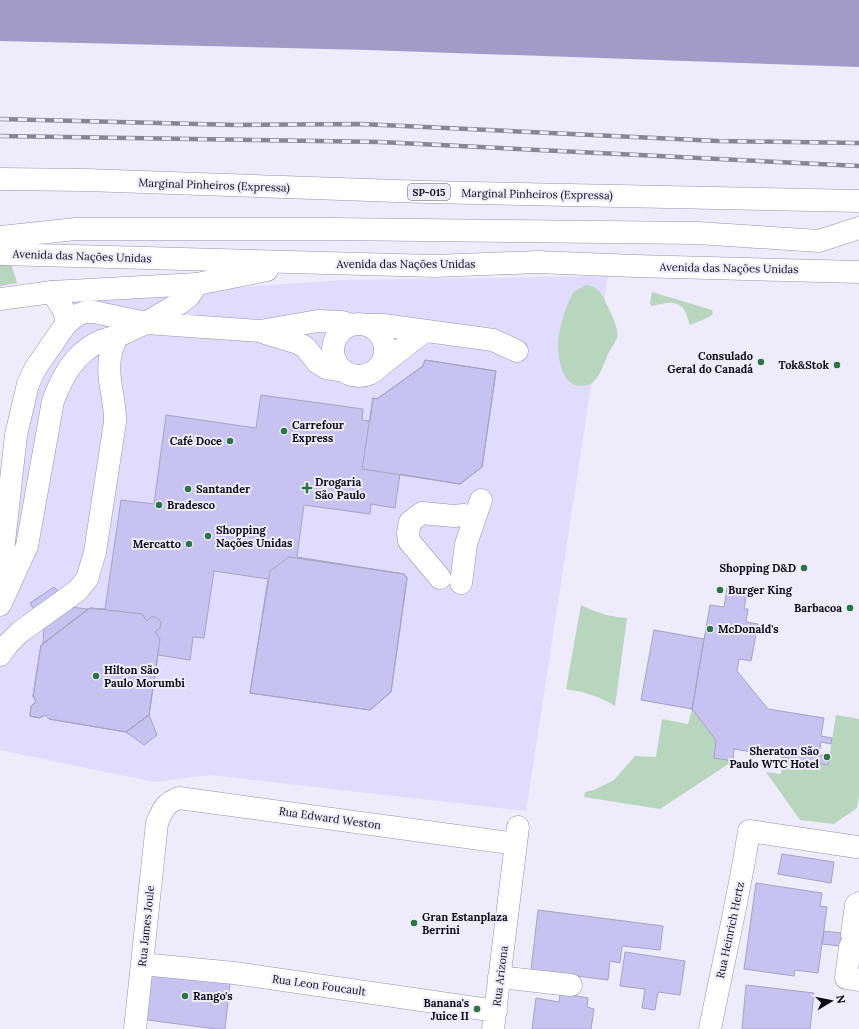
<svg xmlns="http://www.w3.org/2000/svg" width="859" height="1029" font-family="Lora,serif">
<rect width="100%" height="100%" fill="#eeecfa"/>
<path fill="#e1dcfe" d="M608 276 526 811 210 775 154 782 0 750V578L16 435 56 338 59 302 114 296 341 280Z"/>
<path fill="#b8d5be" d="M11 263 17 283 0 286V264Z
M586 285C599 286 603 296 608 307 612 316 619 328 617 338 615 344 610 349 608 354 604 363 600 377 592 383 589 385 584 386 580 386 563 385 559 362 558 348 558 328 565 310 573 292Z
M652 292 712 310 713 314C710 317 695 323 690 325 688 322 688 318 686 313 678 297 664 304 651 306L650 303Z
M581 605C596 613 611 617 627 618L615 706C600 696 584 692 566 689Z
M692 709 716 740 714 758 733 761 660 809 584 797 585 792 594 790 614 780 635 756 656 757 662 719 688 724Z
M836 715 859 719V795L857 808 834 824 800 820 766 772 781 774 783 757 828 765Z"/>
<path fill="#a29bc8" d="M0 0H859V67L367 50 0 41Z"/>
<path fill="#c8c2f0" stroke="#a7a2c3" d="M425 360 496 371 482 467 460 484 362 469 373 398 377 399 423 366Z
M425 360 496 371 482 467 460 484 400 474 395 508 371 504 370 514 304 505 297 557 404 574 407 578 391 692 370 710 250 693 268 579 214 571 204 638 193 637 190 660 158 655 149 715 126 732 49 719 45 715 39 718 30 716 31 706 36 702 33 696 41 645 90 608 105 609 121 500 154 504 166 415 256 428 261 395 363 409 362 420 370 421 373 398 377 399 423 366Z
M289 557 404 574 407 578 391 692 370 710 250 693 270 571Z
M54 587 62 594 70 607 88 609 43 644 44 627 30 603Z
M727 588 747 592 744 609H748L746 622 758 624 751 661 739 659 737 671 768 709 824 718 821 736 832 738 831 744 821 742 819 755 830 756 828 765 734 749 733 761 714 758 716 740 692 709 710 605 724 607Z
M90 608 142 614 147 621 151 617H156L161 622 160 628 155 632 160 639 149 715 126 732 49 719 45 715 39 718 30 716 31 706 36 702 33 696 41 645Z
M654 630 704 639 692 709 641 700Z
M149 715 157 735 144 745 126 732Z
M782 854 834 862 831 883 778 874Z
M756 883 822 893 820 906 827 907 818 973 795 970 794 976 744 969Z
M538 910 663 926 660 950 622 946 620 963 610 961 608 980 531 970Z
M824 931 859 935V948L822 944Z
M625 952 685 961 680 995 658 992 655 1010 642 1008 645 989 620 986Z
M145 970 231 974 225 1029H216L140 1019Z
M746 985 814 993 810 1029H742Z
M560 993 588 998 587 1007 594 1009 591 1029H532L536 998 559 1002Z"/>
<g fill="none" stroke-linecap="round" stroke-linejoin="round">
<defs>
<path id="minor" d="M52 292 65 312 66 324
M333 350a26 26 0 1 1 52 0a26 26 0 1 1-52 0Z
M369 325H383L493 340 517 351
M265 333 298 343 305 347 318 363 326 368 343 371
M381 365 425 331
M0 578 16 435 28 384 35 369 66 324 77 315 85 312H94L146 323 180 303 189 296 197 284
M440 578 409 541 408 533 410 522 422 513 454 516 464 515
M461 583 466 544 481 500
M0 605 27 546 53 401C65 369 81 343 118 336
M0 655 8 644 20 632 77 591 87 579 95 552 115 422C116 400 105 376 111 353 112 347 115 341 118 336L146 323 260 331 318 321 342 322 352 325
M852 934 856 905 859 903
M850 947 846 978 859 980
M142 964 234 973 496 1011
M499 977 571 985
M135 1029 157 823C163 809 165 803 179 798L516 844
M493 1029 518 827
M710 1029C723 963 739 897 749 831L857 847"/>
<path id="highway" d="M0 179 86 180 426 192 859 201
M0 237 76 229H331L697 233 819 241 859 228
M0 254 435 266 537 262 635 266 859 272
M0 299 52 292 197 284 267 270"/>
</defs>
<use href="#minor" stroke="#9490b0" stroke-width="23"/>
<use href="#highway" stroke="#9490b0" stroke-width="23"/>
<use href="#minor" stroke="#fff" stroke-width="22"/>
<use href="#highway" stroke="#fff" stroke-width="22"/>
<defs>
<path id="rail" d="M0 119 237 125 361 124 718 141 859 143
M0 136 380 142 859 166"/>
</defs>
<use href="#rail" stroke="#888693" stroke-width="4.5"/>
<use href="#rail" stroke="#eeecfa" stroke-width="3" stroke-dasharray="9" stroke-linecap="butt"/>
</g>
<g fill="#2a7543" stroke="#eeecfa" stroke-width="1.5">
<circle cx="761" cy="362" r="4"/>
<circle cx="837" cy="365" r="4"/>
<circle cx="284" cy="431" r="4"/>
<circle cx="230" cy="441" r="4"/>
<path d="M305 482h4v4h4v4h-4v4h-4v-4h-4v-4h4z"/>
<circle cx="188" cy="489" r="4"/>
<circle cx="159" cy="505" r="4"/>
<circle cx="208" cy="536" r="4"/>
<circle cx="189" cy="544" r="4"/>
<circle cx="804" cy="568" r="4"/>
<circle cx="720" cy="590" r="4"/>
<circle cx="850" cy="608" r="4"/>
<circle cx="710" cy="629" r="4"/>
<circle cx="96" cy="676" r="4"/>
<circle cx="827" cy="757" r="4"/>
<circle cx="414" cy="923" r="4"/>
<circle cx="185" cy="996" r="4"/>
<circle cx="477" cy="1009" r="4"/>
</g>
<g text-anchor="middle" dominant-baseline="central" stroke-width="4" stroke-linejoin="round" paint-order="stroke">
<rect fill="#eeecfa" stroke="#504e5a" stroke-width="1" x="408" y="184" width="42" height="16" rx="3"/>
<g font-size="10" font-weight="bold" fill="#0c0a15">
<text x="429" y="192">SP-015</text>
</g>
<g font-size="11" fill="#0c0a15" stroke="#eeecfa">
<text transform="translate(214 185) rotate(2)">Marginal Pinheiros (Expressa)</text>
<text transform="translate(537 194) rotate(1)">Marginal Pinheiros (Expressa)</text>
<text transform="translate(82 256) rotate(2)">Avenida das Nações Unidas</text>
<text x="406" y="264">Avenida das Nações Unidas</text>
<text transform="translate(729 268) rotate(1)">Avenida das Nações Unidas</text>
<text transform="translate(330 818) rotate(8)">Rua Edward Weston</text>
<text transform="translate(146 926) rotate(-84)">Rua James Joule</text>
<text transform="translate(730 930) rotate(-78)">Rua Heinrich Hertz</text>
<text transform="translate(500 976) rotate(-83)">Rua Arizona</text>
<text transform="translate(319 985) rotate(8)">Rua Leon Foucault</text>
</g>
<g font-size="11" font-weight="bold" fill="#0c0a15" stroke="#eeecfa" text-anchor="start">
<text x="753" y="356" text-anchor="end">Consulado<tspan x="753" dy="13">Geral do Canadá</tspan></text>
<text x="829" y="365" text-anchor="end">Tok&amp;Stok</text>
<text x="292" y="425">Carrefour<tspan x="292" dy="13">Express</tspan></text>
<text x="222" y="441" text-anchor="end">Café Doce</text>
<text x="315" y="482">Drogaria<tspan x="315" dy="13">São Paulo</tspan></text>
<text x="196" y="489">Santander</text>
<text x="167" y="505">Bradesco</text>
<text x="216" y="530">Shopping<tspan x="216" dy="13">Nações Unidas</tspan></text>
<text x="181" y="544" text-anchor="end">Mercatto</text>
<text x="796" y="568" text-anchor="end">Shopping D&amp;D</text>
<text x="728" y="590">Burger King</text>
<text x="842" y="608" text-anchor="end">Barbacoa</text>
<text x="718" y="629">McDonald's</text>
<text x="104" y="670">Hilton São<tspan x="104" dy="13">Paulo Morumbi</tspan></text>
<text x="819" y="751" text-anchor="end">Sheraton São<tspan x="819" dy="13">Paulo WTC Hotel</tspan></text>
<text x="422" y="917">Gran Estanplaza<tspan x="422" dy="13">Berrini</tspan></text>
<text x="193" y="996">Rango's</text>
<text x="469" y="1003" text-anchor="end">Banana's<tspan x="469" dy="13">Juice II</tspan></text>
</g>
</g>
<g transform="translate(831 1001) rotate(80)" stroke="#eeecfa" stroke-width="3" paint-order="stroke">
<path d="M0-3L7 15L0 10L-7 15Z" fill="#0c0a15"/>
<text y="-6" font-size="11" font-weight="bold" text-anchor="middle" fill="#0c0a15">N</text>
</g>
</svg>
